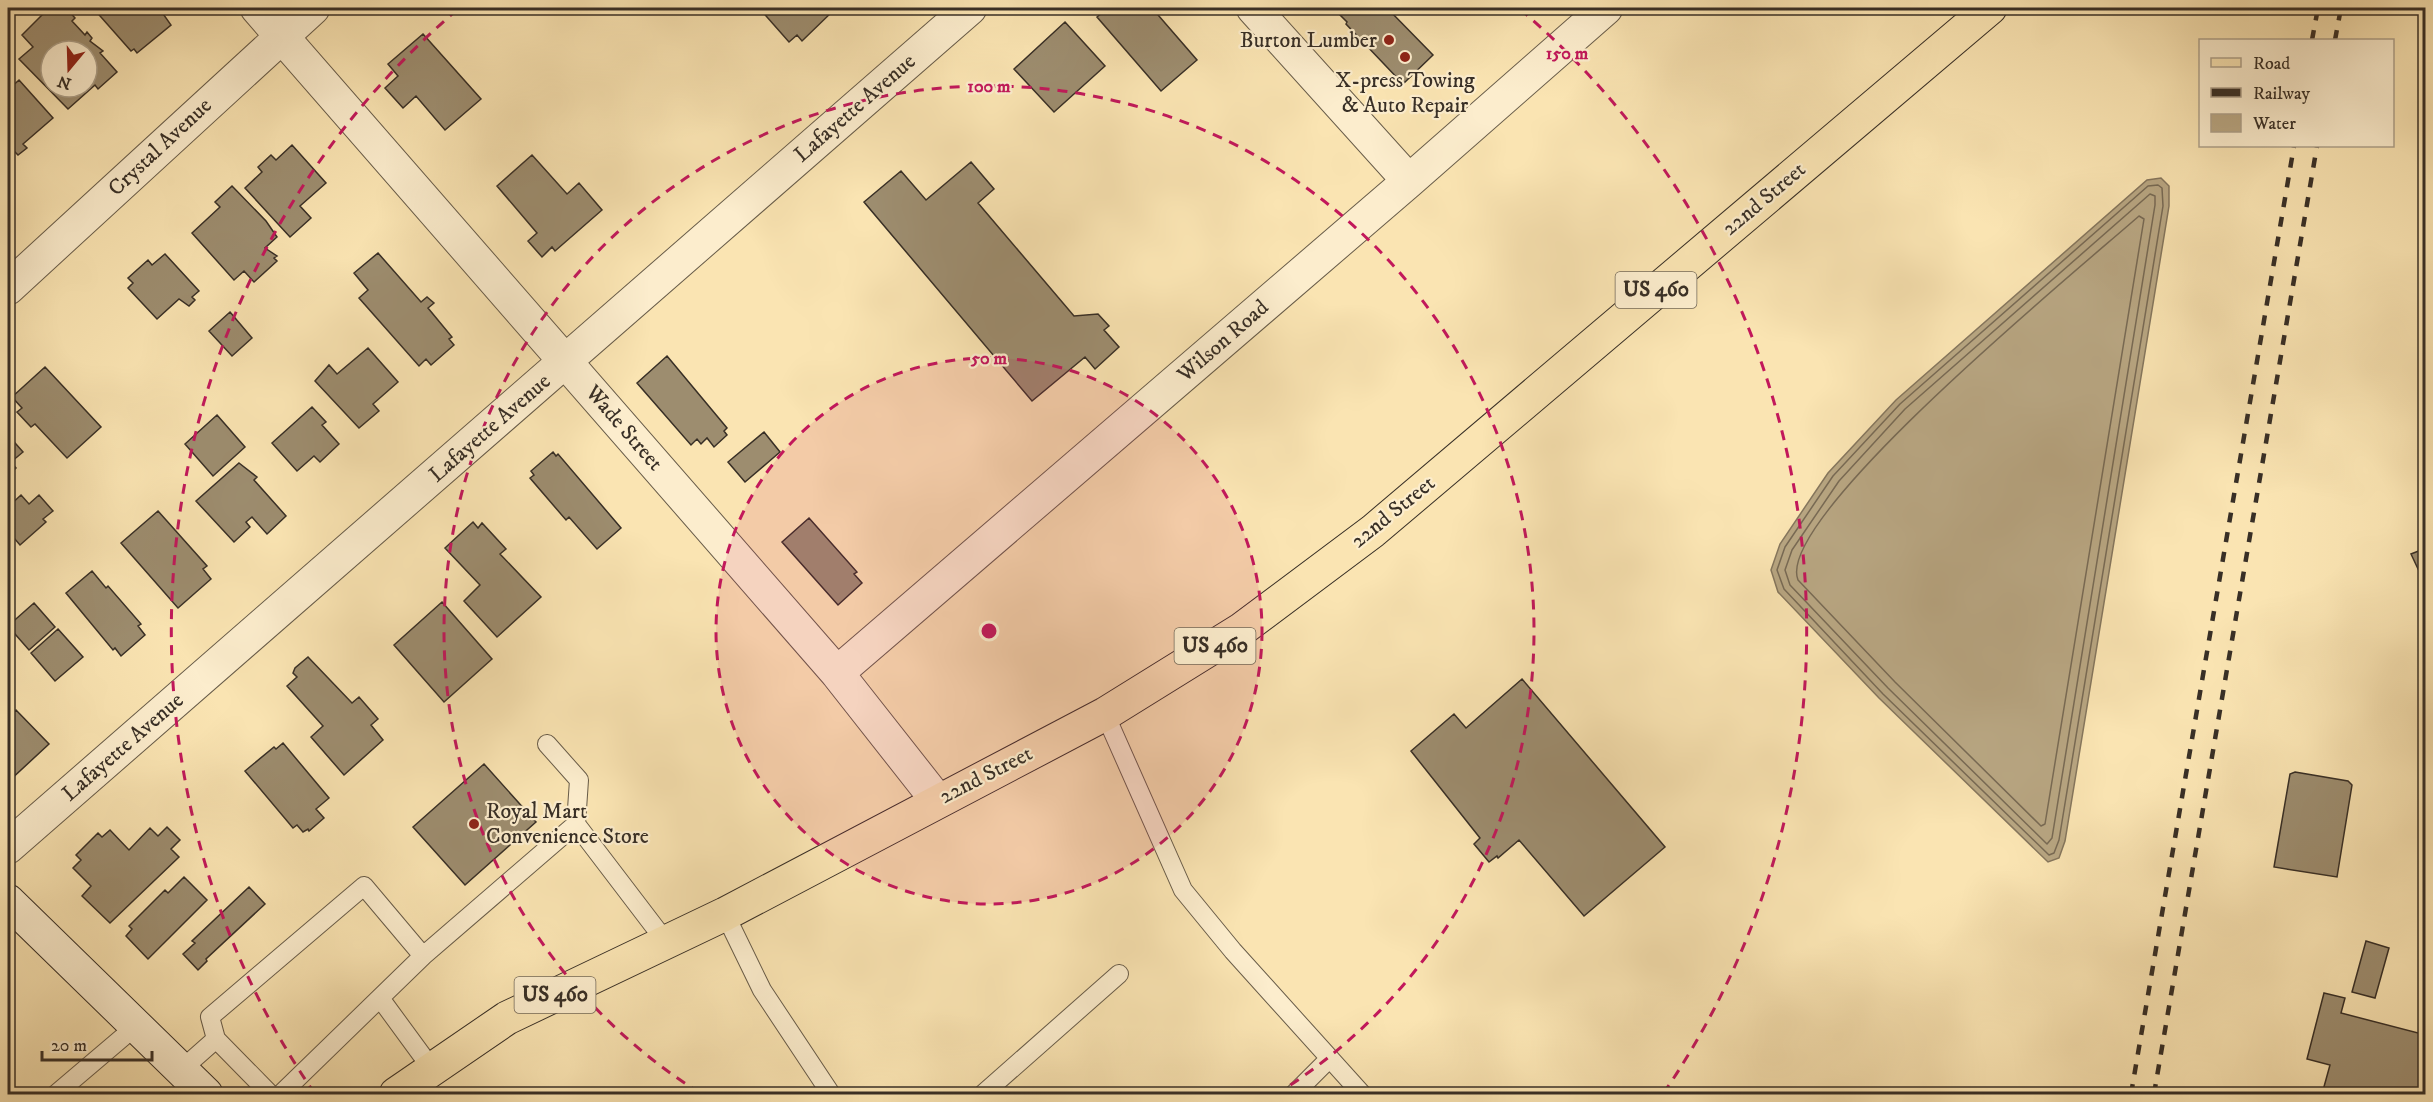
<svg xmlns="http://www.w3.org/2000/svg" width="2433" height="1102" font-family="'IM FELL DW Pica',serif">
<rect width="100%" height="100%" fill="#fae4b2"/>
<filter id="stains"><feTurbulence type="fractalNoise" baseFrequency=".00333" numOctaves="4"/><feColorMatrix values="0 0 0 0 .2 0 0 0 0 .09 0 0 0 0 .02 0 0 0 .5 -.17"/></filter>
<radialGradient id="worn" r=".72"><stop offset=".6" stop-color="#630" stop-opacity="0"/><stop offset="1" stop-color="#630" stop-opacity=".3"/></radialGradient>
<path fill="#b8a682" stroke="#85765d" stroke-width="1.5" d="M2161 178 2169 186V206L2065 841 2059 858 2048 862 1879 698 1778 592 1771 570 1780 544 1828 473 1896 400 2147 180Z"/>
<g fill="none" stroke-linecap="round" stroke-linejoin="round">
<path stroke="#786a54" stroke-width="1.5" d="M2148 186 2158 185 2162 188 2163 206 2059 840 2054 853 2049 855 1883 694 1784 589 1777 570 1785 547 1833 476 1900 404Z
M2150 194 2155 196V205L2052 838 2047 844 1888 688 1790 585 1785 570 1792 550 1839 481 1905 409Z
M2139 216 2144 219 2045 824 2041 826 1895 682 1798 580C1773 518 2086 263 2139 216Z"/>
</g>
<path fill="#9d8d6f" stroke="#382f26" stroke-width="1.5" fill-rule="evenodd" d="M49 8H61L66 12 68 10 75 18 72 21 85 35 87 32 92 38 90 41 103 51 100 53 117 72 98 89 95 85 68 109 19 59 33 47 22 35ZM51 51H87V87H51Z
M93 8H159L171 25 137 53 134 49 131 51Z
M759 8H836L802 41 797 35 789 42Z
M1108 8H1152L1197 60 1161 91 1097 17Z
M1345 8 1350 11 1354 8H1387L1433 55 1403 84 1346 24 1347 22 1339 14Z
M1065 22 1105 66 1054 112 1014 69Z
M423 34 481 99 445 130 416 96 403 108 385 88 398 76 388 64Z
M19 80 53 118 23 144 27 148 18 155 15 152 8 158V90Z
M292 145 326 183 300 206 311 218 290 237 245 188 262 172 258 167 271 155 276 160Z
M532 155 567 194 579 183 602 210 555 251 552 247 542 257 528 241 537 233 497 186Z
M971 162 994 189 978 203 1074 316 1098 314 1109 326 1104 330 1119 347 1095 369 1085 357 1032 401 864 202 901 171 926 200Z
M232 186 266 221 277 237 265 248 277 256 274 258 277 261 254 282 244 271 234 280 192 233 220 207 215 202Z
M378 253 421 302 427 297 434 303 428 308 452 337 449 339 454 345 431 365 426 359 419 366 359 298 368 290 354 273Z
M165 254 199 291 192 297 195 300 189 306 179 299 157 319 128 288 133 283 128 278 148 260 152 265Z
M230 312 252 338 232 356 209 331Z
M368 348 398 382 373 404 379 411 359 428 315 381 329 365 337 374Z
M667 356 727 428 724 431 727 435 714 447 707 438 701 444 697 439 691 445 637 383Z
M45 367 101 427 67 458 35 424 31 427 17 412 22 408 12 397Z
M312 407 326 422 322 425 339 444 320 462 314 456 297 471 272 443Z
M217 415 245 447 213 476 185 444Z
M764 432 780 452 745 482 728 462Z
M8 435 23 452 11 462 16 468 8 476Z
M553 452 556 456 558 454 621 528 597 549 569 517 566 520 530 478 534 475 531 471Z
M239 463 257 477 254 480 286 516 267 534 252 517 246 522 250 527 234 542 196 501Z
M21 495 29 504 39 495 53 511 43 519 46 522 20 545 8 531V507Z
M158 511 207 566 203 569 211 579 178 608 121 543Z
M809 518 857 572 854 574 862 583 838 605 782 542Z
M473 522 478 528 482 523 506 549 500 554 541 597 497 637 464 601 480 585 445 548Z
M2426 548V586L2411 554Z
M92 571 106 588 108 586 141 624 138 626 145 635 121 656 115 648 113 650 66 593Z
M442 602 492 659 444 702 394 645Z
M34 603 55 627 29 650 8 626Z
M58 629 83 657 55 681 31 653Z
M308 657 352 703 359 697 378 719 371 725 383 740 344 775 311 737 323 726 287 686 297 677 293 673 295 668Z
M1522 679 1665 847 1584 916 1519 840 1498 858 1497 856 1489 862 1474 844 1480 838 1411 751 1454 714 1466 728Z
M16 710 49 744 8 782V718Z
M283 743 329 798 316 809 324 818 309 831 308 829 303 832 297 825 293 828 245 771 274 747 276 749Z
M484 764 536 822 465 885 413 827Z
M2295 772 2348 781 2352 785 2337 877 2274 867 2290 774Z
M167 827 180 840 171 849 179 857 110 923 82 896 91 886 73 868 81 860 76 855 98 833 102 837 110 830 129 850 150 828 158 836Z
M184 877 207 900 148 959 126 936 132 929 129 926 165 890 168 893Z
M249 887 265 904 206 959 207 961 198 970 183 954 195 943 192 941Z
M2366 941 2389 948 2375 998 2352 992Z
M2324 993 2345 998 2341 1013 2426 1035V1094H2307L2308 1090 2322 1094 2330 1065 2307 1059Z"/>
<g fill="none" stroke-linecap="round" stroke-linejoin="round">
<defs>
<path id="lane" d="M1105 714 1183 890 1233 951 1362 1094
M547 744 579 780 576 824
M725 914 762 990 831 1094
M380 998 432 1069
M216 1039 210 1017 364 886 423 956
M181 1070 216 1039 270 1094
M56 1094 136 1026
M281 1094 423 956 576 824 666 942
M983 1094 1119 974
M1294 1094 1330 1058"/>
<path id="street" d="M257 8 837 673 937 800
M1253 8 1409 181
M8 288 313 8
M837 673 1409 181 1606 8
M8 847 970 8"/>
<path id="secondary" d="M8 901 206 1094"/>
<path id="primary" d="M396 1094 507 1018 725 914 1105 714 1242 629 1373 531 1990 8"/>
</defs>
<use href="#lane" stroke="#685c49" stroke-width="20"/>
<use href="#street" stroke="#685c49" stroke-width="35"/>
<use href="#secondary" stroke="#382f26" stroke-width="35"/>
<use href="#primary" stroke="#382f26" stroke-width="35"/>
<use href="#lane" stroke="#fcedcd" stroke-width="18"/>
<use href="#street" stroke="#fcedcd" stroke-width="33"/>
<use href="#secondary" stroke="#fcedcd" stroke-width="33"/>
<use href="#primary" stroke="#fae4b2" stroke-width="33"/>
<path stroke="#382f26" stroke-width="4.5" stroke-dasharray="10 10" stroke-linecap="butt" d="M2424 8 2426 15
M2312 40 2318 8
M2335 40 2341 8
M2131 1094 2294 146
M2154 1094 2317 146"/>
</g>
<circle cx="989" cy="631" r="273" fill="#c2185b" fill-opacity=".12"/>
<g fill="none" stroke="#c2185b" stroke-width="3" stroke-dasharray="10 8">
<circle cx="989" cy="631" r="273"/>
<path d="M700 1093A545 545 0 1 1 1278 1093"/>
<path d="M315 1094A818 818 0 0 1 458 9M1520 9A818 818 0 0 1 1663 1094"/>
</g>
<g fill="#8f2418" stroke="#fcedcd" stroke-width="2">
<circle cx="1389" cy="40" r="6"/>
<circle cx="1405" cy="57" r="6"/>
<circle cx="474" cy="824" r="6"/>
</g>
<g text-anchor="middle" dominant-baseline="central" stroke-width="4.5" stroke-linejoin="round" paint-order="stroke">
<g fill="#fcedcd" stroke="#736858" stroke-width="1.5">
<rect x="1615.5" y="272" width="81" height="36" rx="4.5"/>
<rect x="1174.5" y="628" width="81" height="36" rx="4.5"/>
<rect x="514.5" y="977" width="81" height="36" rx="4.5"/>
</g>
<g font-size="21" font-weight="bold" fill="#382f26">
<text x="1656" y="290">US 460</text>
<text x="1215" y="646">US 460</text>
<text x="555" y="995">US 460</text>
</g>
<g font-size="22" fill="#382f26" stroke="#fcedcd" text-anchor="end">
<text x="1377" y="40">Burton Lumber</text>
<text x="1405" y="80" text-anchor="middle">X-press Towing<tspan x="1405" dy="25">&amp; Auto Repair</tspan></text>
<text x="486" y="811" text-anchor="start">Royal Mart<tspan x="486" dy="25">Convenience Store</tspan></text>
</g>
<g font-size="22" fill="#382f26" stroke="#fcedcd">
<text transform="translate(855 108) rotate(-41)">Lafayette Avenue</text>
<text transform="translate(160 147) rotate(-43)">Crystal Avenue</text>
<text transform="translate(1764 199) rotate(-40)">22nd Street</text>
<text transform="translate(1223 341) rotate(-41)">Wilson Road</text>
<text transform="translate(490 428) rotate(-41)">Lafayette Avenue</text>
<text transform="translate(624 428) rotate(49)">Wade Street</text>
<text transform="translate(1393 512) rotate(-39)">22nd Street</text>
<text transform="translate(123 747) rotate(-41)">Lafayette Avenue</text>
<text transform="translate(986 775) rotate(-27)">22nd Street</text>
</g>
</g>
<circle cx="989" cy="631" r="9" fill="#c2185b" stroke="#fcedcd" stroke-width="3"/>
<g font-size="18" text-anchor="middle" font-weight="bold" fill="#c2185b" stroke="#fcedcd" stroke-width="4.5" stroke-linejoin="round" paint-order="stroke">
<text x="1567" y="59">150 m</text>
<text x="989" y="92">100 m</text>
<text x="989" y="364">50 m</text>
</g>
<rect width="2433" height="1102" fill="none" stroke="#fae4b2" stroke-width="30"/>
<rect x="9" y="9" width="2415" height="1084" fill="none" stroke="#382f26" stroke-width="3"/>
<rect x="15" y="15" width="2403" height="1072" fill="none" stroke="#382f26" stroke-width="1.5"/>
<rect x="2199" y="39" width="195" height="108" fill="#fcedcd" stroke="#aea18a" stroke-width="1.5"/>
<rect x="2211" y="58" width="30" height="9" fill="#fae4b2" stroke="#aea18a" stroke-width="1.5"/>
<text x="2253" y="69" font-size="18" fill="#382f26">Road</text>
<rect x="2211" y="88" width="30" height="9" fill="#382f26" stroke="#aea18a" stroke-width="1.5"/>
<text x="2253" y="99" font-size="18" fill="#382f26">Railway</text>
<rect x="2211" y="114" width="30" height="18" fill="#b8a682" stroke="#aea18a" stroke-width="1.5"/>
<text x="2253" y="129" font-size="18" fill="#382f26">Water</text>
<g transform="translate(69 69) rotate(199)"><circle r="28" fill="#fcedcd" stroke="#aea18a" stroke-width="1.5"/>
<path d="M0-4.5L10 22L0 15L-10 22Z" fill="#8f2418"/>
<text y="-9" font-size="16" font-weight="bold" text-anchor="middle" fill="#382f26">N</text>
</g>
<path d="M42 1051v9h110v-9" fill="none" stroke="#382f26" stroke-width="3"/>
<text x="51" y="1051" font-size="18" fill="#382f26" stroke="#fcedcd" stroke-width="4.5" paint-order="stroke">20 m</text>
<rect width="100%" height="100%" filter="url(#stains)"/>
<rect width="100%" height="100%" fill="url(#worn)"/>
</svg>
